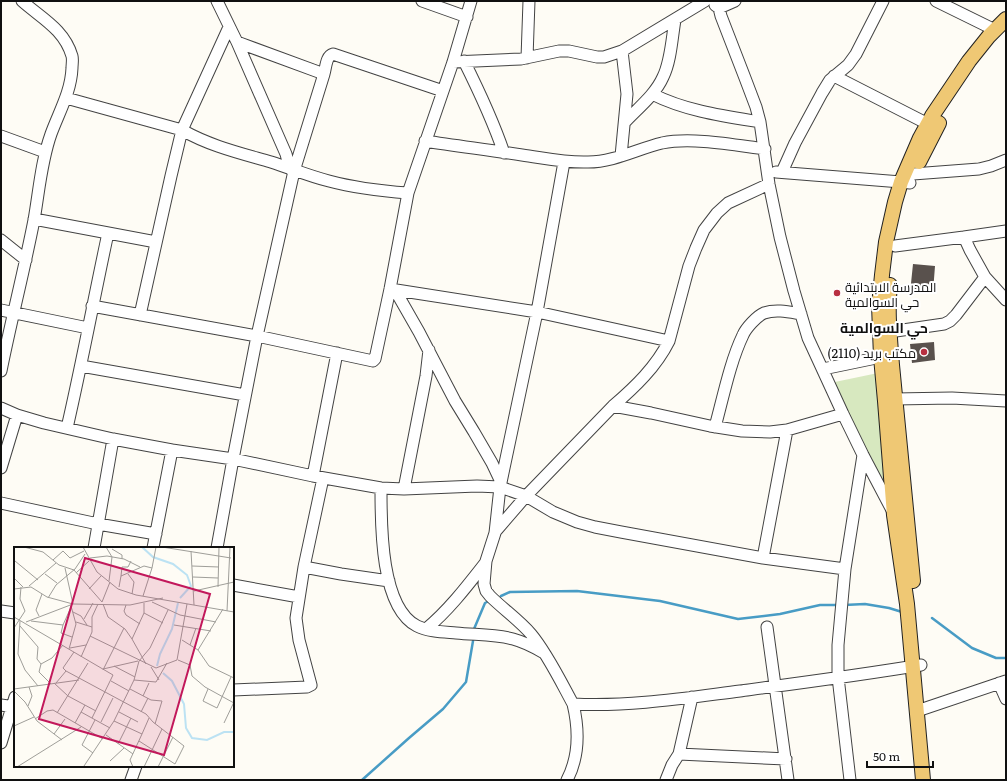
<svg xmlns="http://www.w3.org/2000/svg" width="1007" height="781" font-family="Literata,Cairo,serif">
<rect width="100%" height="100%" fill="#fefcf5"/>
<path fill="#d7e8bf" d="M878 373 891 500 830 383Z"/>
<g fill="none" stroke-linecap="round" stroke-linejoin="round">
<path stroke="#489cc5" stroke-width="2.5" d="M501 596 510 592 577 591 660 601 738 619 780 614 820 605H839
M844 605 865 604 889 608 902 612
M932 618 972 648 996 658H1006
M474 629 485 603 487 602
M362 780 409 738 443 709 466 682 473 641"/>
</g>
<path fill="#59514d" d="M913 264 935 266 933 292 910 293Z
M934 342 935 360 912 363 910 344Z"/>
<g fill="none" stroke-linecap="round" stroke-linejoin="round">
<defs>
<path id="minor" d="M217 1 237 42 286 154 290 169
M422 1 467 17
M719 1V8L721 16 745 78 756 107 760 122 769 184 780 237 794 291 808 338 843 414 863 455 893 512
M936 1 995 30
M715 5 719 8 735 1
M527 58 529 1
M464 61C479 91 493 121 504 153
M453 62 521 59 559 51H569L597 57H604L622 51 705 1
M324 74C326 67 326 56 333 54L443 91
M834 76 928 124
M652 94C686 111 723 116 760 122
M66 98 182 130C210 146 240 153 271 162 290 168 309 176 329 181 355 188 381 191 408 193
M625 122C638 108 655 95 663 77 671 61 672 37 675 20
M1 136 45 152
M425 141C457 146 490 150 522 155 544 158 566 163 588 162 614 162 637 149 662 143 692 137 734 145 765 149
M621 156 627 94 622 51
M564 162 537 312 500 487 495 533 486 561 484 584 486 591 490 596C503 609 519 620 531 634 547 653 561 682 573 704 629 707 685 698 740 691 800 683 861 675 921 665
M776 172 901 182 910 183
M782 172 795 143 822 93 830 80 848 65 856 54 883 1
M913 174 979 169 991 166 1006 160
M34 219 156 242
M964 237 1006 231
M1 240 26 260
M895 246 964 237 970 250 985 277 1006 300
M390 289 537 312 669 341
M395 290 419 332 455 401 474 432 492 463 501 482
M92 306 257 336 373 361 375 359 390 289 408 193 453 62 471 1
M1 310 88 328
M140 315 171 176 182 130 229 27
M882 332H889L944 324 950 321 956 315 985 277
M81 366 245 395
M823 369 881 357
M1 371C11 321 24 271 34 220 39 192 41 162 51 134 59 112 71 92 72 68 72 64 73 60 72 56 64 29 41 18 22 1
M888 400 895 399 952 398 1006 401
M613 406C635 387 656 367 669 341L689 266 696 248 704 230 717 213 728 203 769 184
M1 408 17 415 44 423 113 439 172 450 233 459 313 476 381 488 404 489 477 486 500 487 526 496 553 512 577 522 595 527 621 532 763 558 845 569
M715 427C723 398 730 362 743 335 746 328 757 316 764 313 776 309 789 312 801 314
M67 428C82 363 94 298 108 233
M1 468 17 415
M313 476 337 353
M381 488C381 523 380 607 417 626 429 632 444 632 456 633 475 635 495 634 513 639 524 642 534 647 544 653
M404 489 426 376 429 350
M1 503 98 524 156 534
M495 532 526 496 613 406 651 413 710 426 742 431 770 432 787 430
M94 548 113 439
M153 548 172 450
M217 548 233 459 257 336 294 171 324 74 237 42
M763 558 787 430 843 414
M304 567 341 574 389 581
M233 585 299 597
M1 611 15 613
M767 627 788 780
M426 629C449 610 468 585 486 562
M999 683 1006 699
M233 690 307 687 311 685 299 640 296 618 304 567 323 478
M1 705 15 707
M917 711 1006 681
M1 743 15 697
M679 754 786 759
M131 780 136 766
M567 780C579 757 579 729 573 704
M666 780 672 765 679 754 692 697
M850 780 838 677V645L845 569 863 455"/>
<path id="major" d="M919 162 939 123
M890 285C887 311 890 338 892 365L913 581
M923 780 907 604 894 515 885 401 881 357 879 305 882 275 886 242 895 202 901 182 920 138 932 116 969 61 989 36 1006 19"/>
</defs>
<use href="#minor" stroke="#434343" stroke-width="13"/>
<use href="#major" stroke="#212121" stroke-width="16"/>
<use href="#minor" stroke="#fff" stroke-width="11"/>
<use href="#major" stroke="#efc874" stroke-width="14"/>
</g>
<g fill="#b83041" stroke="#fff" stroke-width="1.5">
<circle cx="837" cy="293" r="4"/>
<circle cx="924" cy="352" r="4"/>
</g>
<g text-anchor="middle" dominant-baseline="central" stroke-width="4" stroke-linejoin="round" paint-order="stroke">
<g font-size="13" fill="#101010" stroke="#fff" text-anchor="start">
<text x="845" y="286">المدرسة الابتدائية<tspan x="845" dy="15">حي السوالمية</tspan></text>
<text x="916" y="352" text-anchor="end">مكتب بريد (2110)</text>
</g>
<g font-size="14" font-weight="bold" fill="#101010" stroke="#fff">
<text x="884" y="327">حي السوالمية</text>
</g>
</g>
<g transform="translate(14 547)">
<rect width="220" height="220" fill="#fefcf5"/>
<path fill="none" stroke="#bce2f3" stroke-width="2" d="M128 0 139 10 159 17 173 28 177 39 166 51M143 119 146 107 158 82 164 56M149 126 158 134 170 157 172 181 178 191 193 193 210 185H220"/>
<path fill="none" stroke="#9f9e99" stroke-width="1" d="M10 0 29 5 45 18 60 23 88 55M69 0 83 25 104 42 122 48 220 65M92 0 98 10 95 34M148 0 217 11M98 2 108 8V12M177 4 180 58M76 11 93 9 110 12 126 20M39 13 49 4 56 11 70 4M1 14 24 33M178 19 205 20M62 26 75 14M31 27 43 36M114 27 120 35 118 47M107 29 108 20H114L117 14M179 30 204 31M0 31 9 40M15 39 42 16M105 40 107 29 130 19 138 21 142 0M204 40 205 0M0 42 17 40 33 50 59 57 116 58 149 51M75 42 87 29M180 44 220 35M129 49 138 21M34 51 42 38 61 22 71 7M88 55 96 35M138 55 166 68 202 75M130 56V66L149 76M89 57 94 70 111 82 118 92M112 58 110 64 112 68 126 77M209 62 184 103 195 119 220 131M213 64 216 0M59 65 67 69 73 78M130 66 118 92 132 117M25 69 22 63 28 47M0 70 99 128 78 171M70 72 79 56M6 74 4 107 11 123 24 139M17 74 49 78 47 86 58 90M12 75 59 57 51 21M62 75 78 80M49 78 57 60M160 78 197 84M6 79 24 100 23 112 27 117 25 125 37 137M0 81 11 64 6 52 7 40M76 89 142 121 163 113 173 57M168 93 184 103M176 98 182 81M56 101 72 98M55 102 62 77 57 59M67 110 78 85V70L84 57M164 113 176 118 178 129 191 140 220 156M27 117 38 111 49 98M100 119 121 130M137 120 145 133M89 122 124 114M89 123 110 81M52 124 49 121 60 105M120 133 142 135 153 116M97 134 115 144M40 136 54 149 82 164M42 136 52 124 132 167 139 175 170 199 161 217 125 194M0 142 65 133M116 142 137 153 148 154 141 177M194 142 189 154 203 161 217 130M0 144 11 155 23 174 48 193M129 149 135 136M14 159 18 149 15 140M67 165 96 181M105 165 124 175M127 165 134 151M43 166 74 116M21 172 33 164 39 163 89 192M100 174 128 187 135 171M87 175 99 151M61 176 71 158M210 176 220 155M0 179 20 170M40 187 51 172M92 188 119 207M104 197 117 171M79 206 68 198 81 173M96 214 110 201M70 219 100 174 120 133 125 114 136 101 154 63M3 220 67 180M119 220 116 213 128 187M130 220 148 182M144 220 159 190"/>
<path fill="#c2185b" fill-opacity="0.15" stroke="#c2185b" stroke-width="2" d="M71 11 196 47 150 208 25 172Z"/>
<rect width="220" height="220" fill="none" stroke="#101010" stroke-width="2"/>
</g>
<rect width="1007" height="781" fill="none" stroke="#101010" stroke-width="4"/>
<path d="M867 761v6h66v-6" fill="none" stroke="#101010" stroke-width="2"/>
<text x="873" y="761" font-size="12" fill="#101010" stroke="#ffffff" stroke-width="3" paint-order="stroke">50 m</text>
</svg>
